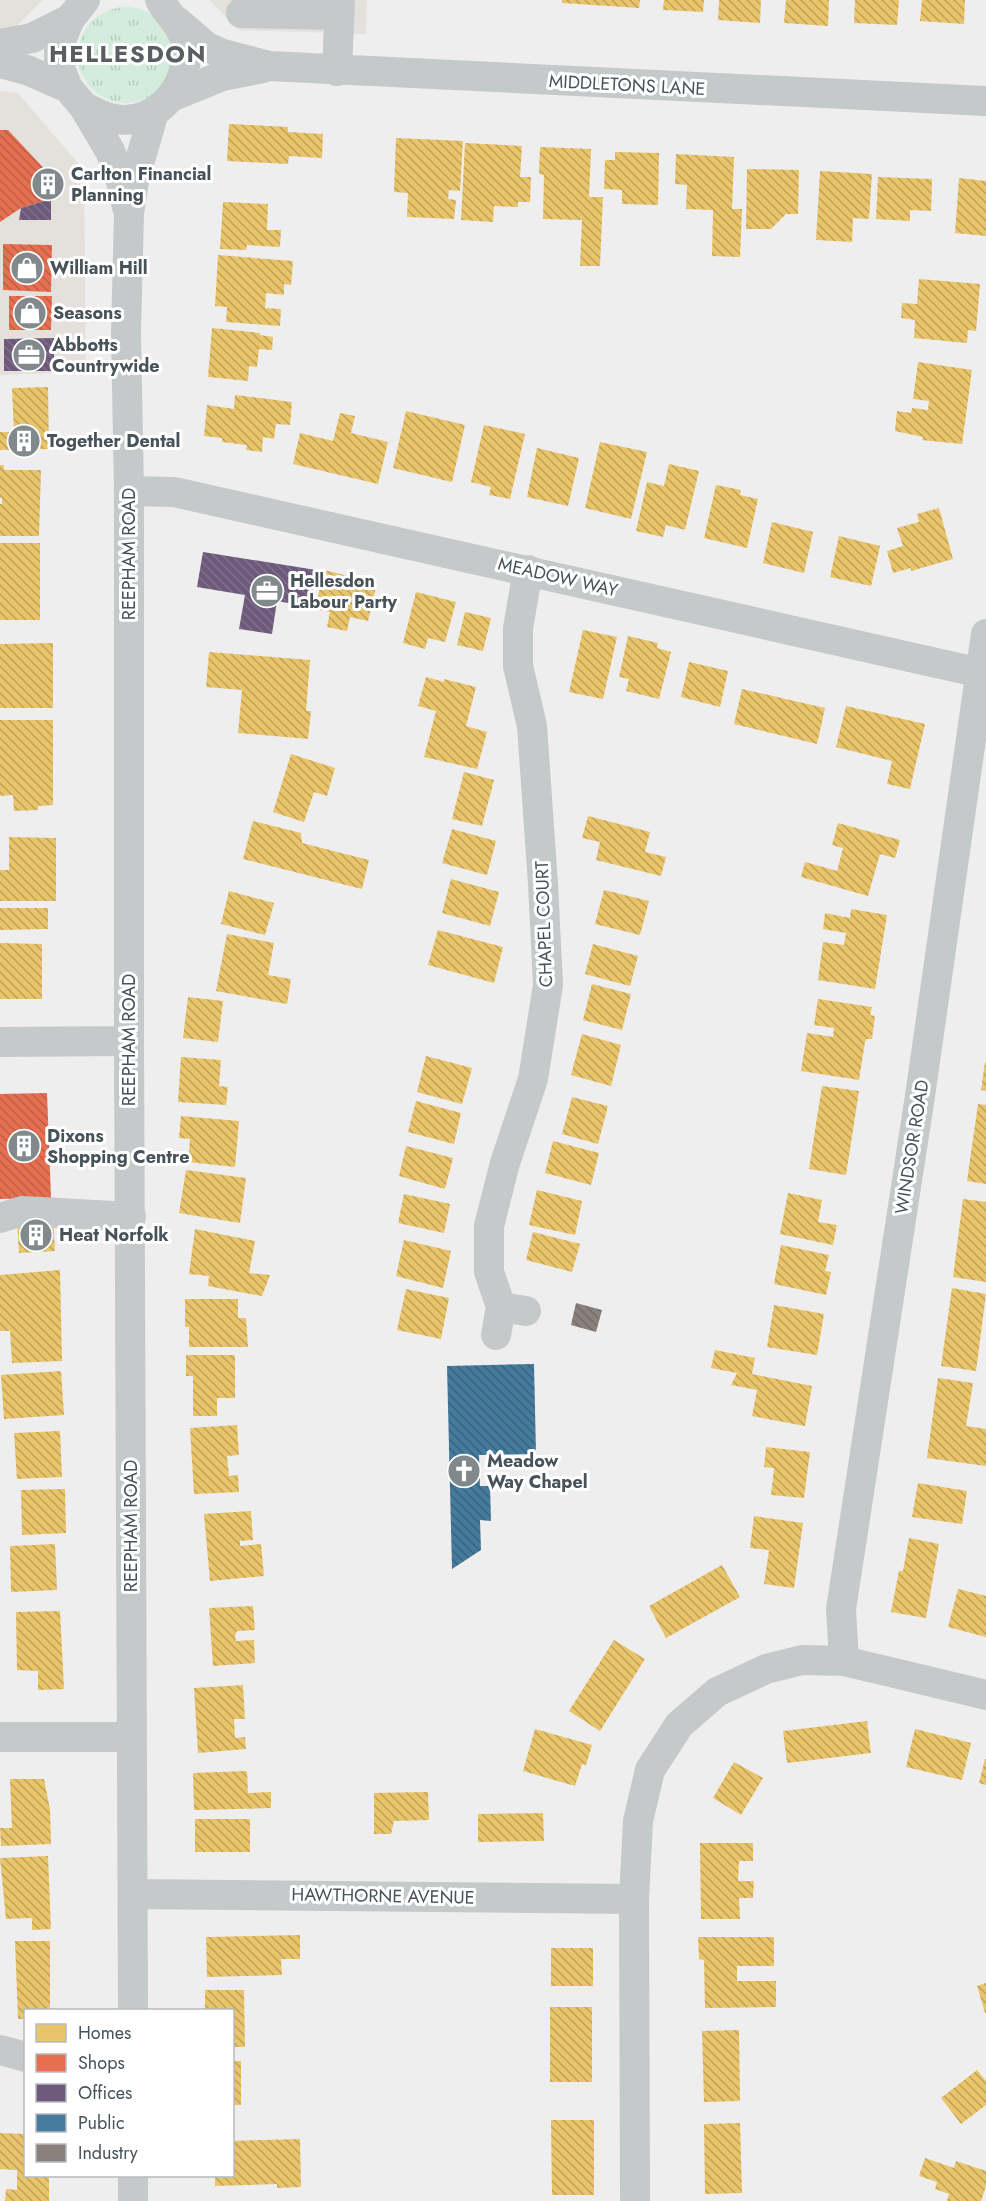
<svg xmlns="http://www.w3.org/2000/svg" width="986" height="2201" font-family="Jost,sans-serif">
<defs>
<pattern id="grass-tufts" width="24" height="20" patternUnits="userSpaceOnUse" patternTransform="scale(1.5)"><rect width="24" height="20" fill="#d4ecdb"/><path d="M3 7l-1-3M5 7V3M7 7l1-3M15 17l-1-3M17 17v-4M19 17l1-3" fill="none" stroke="#b7ccbe"/></pattern>
<pattern id="homes-back-hatch" width="6" height="6" patternUnits="userSpaceOnUse" patternTransform="scale(1.5)"><rect width="6" height="6" fill="#e9c46a"/><path d="M-1 5l2 2M0 0l6 6M5-1l2 2" fill="none" stroke="#bfa25a"/></pattern>
<pattern id="shops-back-hatch" width="6" height="6" patternUnits="userSpaceOnUse" patternTransform="scale(1.5)"><rect width="6" height="6" fill="#e76f51"/><path d="M-1 5l2 2M0 0l6 6M5-1l2 2" fill="none" stroke="#bd5e46"/></pattern>
<pattern id="offices-back-hatch" width="6" height="6" patternUnits="userSpaceOnUse" patternTransform="scale(1.5)"><rect width="6" height="6" fill="#6d597a"/><path d="M-1 5l2 2M0 0l6 6M5-1l2 2" fill="none" stroke="#7f708b"/></pattern>
<pattern id="public-back-hatch" width="6" height="6" patternUnits="userSpaceOnUse" patternTransform="scale(1.5)"><rect width="6" height="6" fill="#457b9d"/><path d="M-1 5l2 2M0 0l6 6M5-1l2 2" fill="none" stroke="#39627c"/></pattern>
<pattern id="industry-back-hatch" width="6" height="6" patternUnits="userSpaceOnUse" patternTransform="scale(1.5)"><rect width="6" height="6" fill="#8a817c"/><path d="M-1 5l2 2M0 0l6 6M5-1l2 2" fill="none" stroke="#736c69"/></pattern>
</defs>
<rect width="100%" height="100%" fill="#efeeee"/>
<path fill="#e4e1dc" d="M0 0H43L14 29 0 30Z
M209 0H367L366 34 239 30Z
M0 91 18 93 84 170 86 372 0 375Z"/>
<path fill="url(#grass-tufts)" d="M78 55a48 48 0 1 1 96 0a48 48 0 1 1-96 0Z"/>
<path fill="url(#homes-back-hatch)" d="M562 0H640L639 8 562 3Z
M664 0H704L703 12 663 10Z
M719 0H761L760 23 718 20Z
M786 0H829L828 26 784 23Z
M855 0H899L897 25 854 23Z
M922 0H965L964 24 920 21Z
M229 124 288 127V132L323 134 322 158 289 156 288 164 227 161Z
M396 138 463 141 460 191 449 190 448 199 456 200 454 219 407 217 408 193 394 192Z
M465 143 522 146 520 177H531L530 202H518V207L494 206 493 222 461 220Z
M540 147 591 149 589 197H603L600 266H580L582 220 543 219 544 175 539 174Z
M615 152 659 153 658 205 622 204V190L604 189 605 160H615Z
M676 154 734 157 732 209H742L740 257 712 256 713 210 686 209 687 185 675 184Z
M747 169 799 170 798 214H786L771 229H746Z
M820 171 872 174 869 219 853 218 852 242 816 240Z
M878 177 932 179 931 211 910 210V221L876 219Z
M959 178 986 181V236L955 233Z
M223 202 268 204 267 230H281L280 247 247 245 246 250 220 249Z
M218 255 293 261 291 285 284 284V295L266 293 265 308 281 309 280 326 226 322 227 307 215 306Z
M919 279 980 284 976 331 968 330 967 343 914 338 915 320 901 318 902 303 917 304Z
M212 328 260 333V335L273 337 272 350 259 349 257 367 249 366 248 381 208 377Z
M918 362 972 370 962 444 922 440 923 437 895 431 897 411 911 413 912 408 928 410 929 401 913 399Z
M48 387 49 449 0 450V432H14L12 388Z
M235 395 292 402 290 425 276 424 274 439 263 437 262 452 246 450 247 445 222 442V438L204 436 207 405 234 409Z
M406 411 465 425 452 482 393 468Z
M340 413 355 416 351 433 388 442 378 484 293 464 300 433 333 441Z
M484 425 525 434 510 499 489 495 491 487 471 482Z
M600 442 647 452 631 519 585 508Z
M537 448 579 458 568 506 527 497Z
M669 464 699 471 685 530 666 525 663 537 636 531 647 482 664 486Z
M0 465H4V470H41L39 536H0V504H2V498H0Z
M716 485 741 490 740 495 758 499 747 548 704 538Z
M939 508 953 559 911 571V568L893 573 887 551 903 546 897 528 919 522 917 514Z
M772 522 813 532 804 573 763 563Z
M839 536 880 546 871 586 830 577Z
M0 543H40V620H0Z
M324 570 377 583 368 621 350 617 347 631 327 627 330 612 315 609Z
M416 592 456 602 445 642 428 638 425 649 403 643Z
M465 612 491 618 483 651 457 645Z
M583 630 617 637 603 699 569 692Z
M628 636 658 643 657 648 671 652 659 699 626 691 629 679 619 677Z
M53 643V708H0V644Z
M209 652 310 660 306 711H311L308 739 238 733 242 690 206 687Z
M689 662 728 671 720 707 681 697Z
M426 677 444 682V679L476 687 466 726 487 732 477 769 424 757 436 711 418 706Z
M742 689 825 708 817 744 734 724Z
M846 706 925 724 910 789 887 784 892 761 836 747Z
M0 720H53V805L38 806V810L14 811 13 795 0 796Z
M291 754 335 768 327 796 314 792 304 822 273 812Z
M464 772 494 780 482 826 452 819Z
M588 816 650 832 645 852 666 857 661 876 596 860 600 842 582 838Z
M253 821 301 833 302 843 369 860 362 889 243 859Z
M838 823 900 840 895 858 880 854 868 896 801 877 805 862 837 871 843 848 832 845Z
M452 829 496 841 487 875 442 863Z
M9 837 56 838V901H0V870H9Z
M451 879 499 892 490 926 442 913Z
M604 890 649 901 640 935 595 924Z
M229 891 274 903 265 935 221 924Z
M0 908H48V929L0 930Z
M851 909 887 915 875 989 818 980 823 942 844 945 846 933 823 929 825 913 850 918Z
M438 930 503 947 494 983 428 965Z
M227 934 274 943 268 975 291 979 287 1004 216 991Z
M0 943 42 944V999H0Z
M593 944 638 956 630 986 585 974Z
M592 984 631 994 622 1030 583 1020Z
M188 997 223 1001 218 1042 183 1038Z
M818 999 872 1007 870 1015 875 1016 872 1039H867L865 1042 859 1080 801 1071 807 1033 833 1037 834 1028 814 1025Z
M582 1034 621 1045 611 1086 571 1075Z
M426 1056 472 1068 462 1104 417 1092Z
M181 1057 221 1060 219 1086 228 1087 226 1105 178 1102Z
M985 1062H986V1091L981 1090Z
M822 1086 859 1091 846 1175 809 1169Z
M572 1097 608 1106 598 1144 562 1134Z
M416 1101 461 1113 454 1144 408 1132Z
M978 1104 986 1105V1184L967 1181Z
M181 1116 239 1121 235 1167 188 1162 190 1139 179 1138Z
M553 1141 599 1153 591 1185 545 1173Z
M406 1146 453 1158 445 1189 399 1176Z
M186 1170 246 1178 240 1223 179 1213Z
M537 1190 582 1201 575 1235 529 1225Z
M788 1193 822 1200 818 1222 837 1225 833 1245 780 1234Z
M404 1194 450 1204 444 1233 398 1223Z
M963 1199 986 1202V1282L953 1277Z
M53 1218 55 1251 19 1253 17 1220Z
M195 1229 255 1241 249 1273 270 1275 262 1296 208 1286 209 1276 189 1274Z
M533 1232 580 1244 572 1272 526 1260Z
M404 1240 451 1251 443 1288 396 1276Z
M781 1245 829 1255 825 1271 831 1272 826 1295 774 1284Z
M60 1270 62 1361 12 1363 10 1331H0V1275Z
M952 1288 986 1294 976 1371 941 1366Z
M406 1289 449 1298 441 1339 397 1330Z
M185 1299H238V1318H246L248 1347H189V1327H185Z
M774 1305 824 1314 817 1355 767 1347Z
M715 1350 755 1358 752 1374 812 1386 805 1426 752 1416 757 1390 731 1385 737 1373 711 1368Z
M186 1355H235V1398H217V1416H193V1376H186Z
M61 1371 64 1415 4 1419 1 1375Z
M938 1378 973 1383 966 1426 986 1429V1466L927 1458Z
M237 1425 239 1455 227 1456 229 1476 238 1475 239 1492 194 1494 190 1428Z
M60 1431 62 1477 17 1479 14 1433Z
M766 1447 810 1452 804 1498 771 1495 774 1468 764 1467Z
M918 1483 967 1491 962 1524 912 1517Z
M65 1489 66 1533 22 1535 21 1490Z
M251 1511 253 1540 240 1541V1546L261 1544 264 1576 210 1581 204 1514Z
M754 1516 803 1523 794 1588 764 1584 769 1550 750 1548Z
M909 1538 939 1544 926 1618 891 1612 899 1571H903Z
M55 1544 57 1590 11 1592 10 1546Z
M722 1565 740 1597 666 1638 649 1606Z
M958 1589 986 1596V1637L948 1627Z
M253 1606 255 1630 237 1631 235 1636 236 1641 254 1640 255 1663 213 1666 209 1608Z
M60 1611 64 1689 38 1690V1671L17 1670 16 1612Z
M614 1640 645 1659 600 1731 569 1711Z
M243 1685 245 1719H234L235 1738 245 1737 246 1749 198 1753 194 1688Z
M867 1721 871 1753 787 1763 783 1731Z
M535 1729 592 1745 586 1765 582 1764 575 1786 523 1771Z
M915 1729 971 1743 962 1780 906 1767Z
M985 1759H986V1785L979 1783Z
M734 1762 763 1778 741 1815 713 1798Z
M247 1771 248 1793 271 1792V1808L194 1810 193 1773Z
M10 1779H44L50 1809 51 1844 1 1846 0 1828H12Z
M428 1792 429 1820 394 1821 391 1834H374V1793Z
M543 1813 544 1841 478 1842V1814Z
M195 1819H250V1852H195Z
M700 1843H753V1861H739L738 1881H754L753 1898H739L740 1919H701Z
M48 1856 51 1929 32 1930V1918L6 1919 0 1858Z
M300 1935V1959H281L282 1975 207 1977 206 1937Z
M698 1937H774V1966H737V1981H776V2007L705 2008 704 1960 699 1959Z
M15 1941H50V2010H26V2019H18Z
M551 1948H593V1986H551Z
M986 1983V2013H985L977 1986Z
M205 1990H244L245 2047H232V2010H205Z
M550 2007H592V2082H550Z
M739 2030 740 2101 704 2102 702 2031Z
M232 2061H241V2105H232Z
M977 2070 986 2081V2105L961 2124 941 2098Z
M551 2120H594V2195H552Z
M740 2123 742 2193 705 2194 704 2124Z
M0 2133 26 2134V2176H49V2201H5L6 2189 17 2190V2170L0 2169Z
M300 2139 301 2187 277 2188V2184L215 2186V2176H232V2141Z
M925 2158 954 2168 956 2161 986 2171V2186L981 2201H947L949 2194 935 2189 937 2182 919 2176Z"/>
<path fill="url(#shops-back-hatch)" d="M0 130H8L52 177 51 199 21 208 0 222Z
M3 244 52 245 51 292 3 290Z
M9 296H52L51 330H9Z
M47 1093 51 1198 0 1199V1094Z"/>
<path fill="url(#offices-back-hatch)" d="M51 199V220H19L21 208Z
M54 338V371H4V339Z
M203 552 316 570 310 607 277 601 272 634 239 629 245 595 197 587Z"/>
<path fill="url(#public-back-hatch)" d="M534 1364 536 1454 479 1455 480 1486H490L491 1521 480 1520 481 1550 452 1569 447 1366Z"/>
<path fill="url(#industry-back-hatch)" d="M576 1303 602 1310 596 1332 571 1325Z"/>
<g fill="none" stroke-linecap="round" stroke-linejoin="round">
<path stroke="#c5c9ca" stroke-width="30" d="M85 0 70 19 59 45V66L68 88 84 107 110 151 120 178 127 207
M241 13 339 15
M178 22 207 47 223 54 269 66 986 101
M0 44 32 38 70 19
M0 63 27 70 68 88
M337 71 340 0
M173 96 222 76 263 68
M84 107C92 110 101 116 110 118 150 128 184 95 186 57 186 53 187 48 186 43 180 22 169 17 160 0
M129 491 174 492 986 674
M0 1042 129 1041
M0 1218 22 1211 131 1217
M526 1311 501 1307 489 1272V1226L505 1163 533 1079 548 985 543 884 532 726 518 666V628L528 570
M496 1335 501 1307
M844 1661 841 1609 920 1096 986 634
M0 1737H130
M133 1894 634 1899
M133 2010 129 1041V491L126 334 129 213 134 181 154 112
M0 2050 26 2057
M133 2176V2201
M635 2201 634 1899 638 1821 650 1770 679 1725 717 1692 766 1669 802 1660 844 1661 986 1695"/>
</g>
<defs>
<symbol id="building-disc" viewBox="-11 -11 22 22"><circle r="9.5" fill="#82898d" stroke="#fff"/><path d="M-4-6H4V6H1V3H-1V6H-4ZM-2.5-4.3h1.7v1.8h-1.7ZM.8-4.3h1.7v1.8H.8ZM-2.5-1h1.7V.8h-1.7ZM.8-1h1.7V.8H.8Z" fill="#fff"/></symbol>
<symbol id="shop-disc" viewBox="-11 -11 22 22"><circle r="9.5" fill="#82898d" stroke="#fff"/><path d="M-5-2.5h2.3a2.7 3.5 0 0 1 5.4 0H5L5.5 6h-11ZM-1.5-2.5h3a1.5 2.3 0 0 0-3 0Z" fill="#fff"/></symbol>
<symbol id="office-disc" viewBox="-11 -11 22 22"><circle r="9.5" fill="#82898d" stroke="#fff"/><path d="M-6-3h4V-5.5h4V-3h4V5H-6ZM-1-4.5V-3h2v-1.5ZM-6 0V1H6V0Z" fill="#fff"/></symbol>
<symbol id="church-disc" viewBox="-11 -11 22 22"><circle r="9.5" fill="#82898d" stroke="#fff"/><path d="M-1.2-6h2.4v3.5h3.3v2.4h-3.3V6h-2.4V-.1h-3.3v-2.4h3.3Z" fill="#fff"/></symbol>
</defs>
<g fill-rule="evenodd">
<use href="#building-disc" x="29" y="165" width="38" height="38"/>
<use href="#shop-disc" x="8" y="249" width="38" height="38"/>
<use href="#shop-disc" x="11" y="294" width="38" height="38"/>
<use href="#office-disc" x="10" y="336" width="38" height="38"/>
<use href="#building-disc" x="5" y="422" width="38" height="38"/>
<use href="#office-disc" x="248" y="572" width="38" height="38"/>
<use href="#building-disc" x="5" y="1127" width="38" height="38"/>
<use href="#building-disc" x="17" y="1216" width="38" height="38"/>
<use href="#church-disc" x="445" y="1452" width="38" height="38"/>
</g>
<g text-anchor="middle" dominant-baseline="central" stroke-width="6" stroke-linejoin="round" paint-order="stroke">
<g font-size="18" fill="#475259" stroke="#fff">
<text transform="translate(627 85) rotate(3)">MIDDLETONS LANE</text>
<text transform="translate(129 554) rotate(-90)">REEPHAM ROAD</text>
<text transform="translate(558 577) rotate(13)">MEADOW WAY</text>
<text transform="translate(544 924) rotate(-92)">CHAPEL COURT</text>
<text transform="translate(129 1040) rotate(-90)">REEPHAM ROAD</text>
<text transform="translate(912 1147) rotate(-81)">WINDSOR ROAD</text>
<text transform="translate(131 1526) rotate(-90)">REEPHAM ROAD</text>
<text transform="translate(383 1896) rotate(1)">HAWTHORNE AVENUE</text>
</g>
<g font-size="18" font-weight="bold" fill="#475259" stroke="#fff" text-anchor="start">
<text x="71" y="174">Carlton Financial<tspan x="71" dy="21">Planning</tspan></text>
<text x="50" y="268">William Hill</text>
<text x="53" y="313">Seasons</text>
<text x="52" y="345">Abbotts<tspan x="52" dy="21">Countrywide</tspan></text>
<text x="47" y="441">Together Dental</text>
<text x="290" y="581">Hellesdon<tspan x="290" dy="21">Labour Party</tspan></text>
<text x="47" y="1136">Dixons<tspan x="47" dy="21">Shopping Centre</tspan></text>
<text x="59" y="1235">Heat Norfolk</text>
<text x="487" y="1461">Meadow<tspan x="487" dy="21">Way Chapel</tspan></text>
</g>
<g font-size="24" font-weight="bold" letter-spacing="1.5" fill="#5a5e62" stroke="#fff">
<text x="128" y="53">HELLESDON</text>
</g>
</g>
<rect x="24" y="2009" width="210" height="168" fill="#ffffff" stroke="#b5babd" stroke-width="1.5"/>
<rect x="36" y="2024" width="30" height="18" fill="#e9c46a" stroke="#b5babd" stroke-width="1.5"/>
<text x="78" y="2039" font-size="18" fill="#475259">Homes</text>
<rect x="36" y="2054" width="30" height="18" fill="#e76f51" stroke="#b5babd" stroke-width="1.5"/>
<text x="78" y="2069" font-size="18" fill="#475259">Shops</text>
<rect x="36" y="2084" width="30" height="18" fill="#6d597a" stroke="#b5babd" stroke-width="1.5"/>
<text x="78" y="2099" font-size="18" fill="#475259">Offices</text>
<rect x="36" y="2114" width="30" height="18" fill="#457b9d" stroke="#b5babd" stroke-width="1.5"/>
<text x="78" y="2129" font-size="18" fill="#475259">Public</text>
<rect x="36" y="2144" width="30" height="18" fill="#8a817c" stroke="#b5babd" stroke-width="1.5"/>
<text x="78" y="2159" font-size="18" fill="#475259">Industry</text>
</svg>
